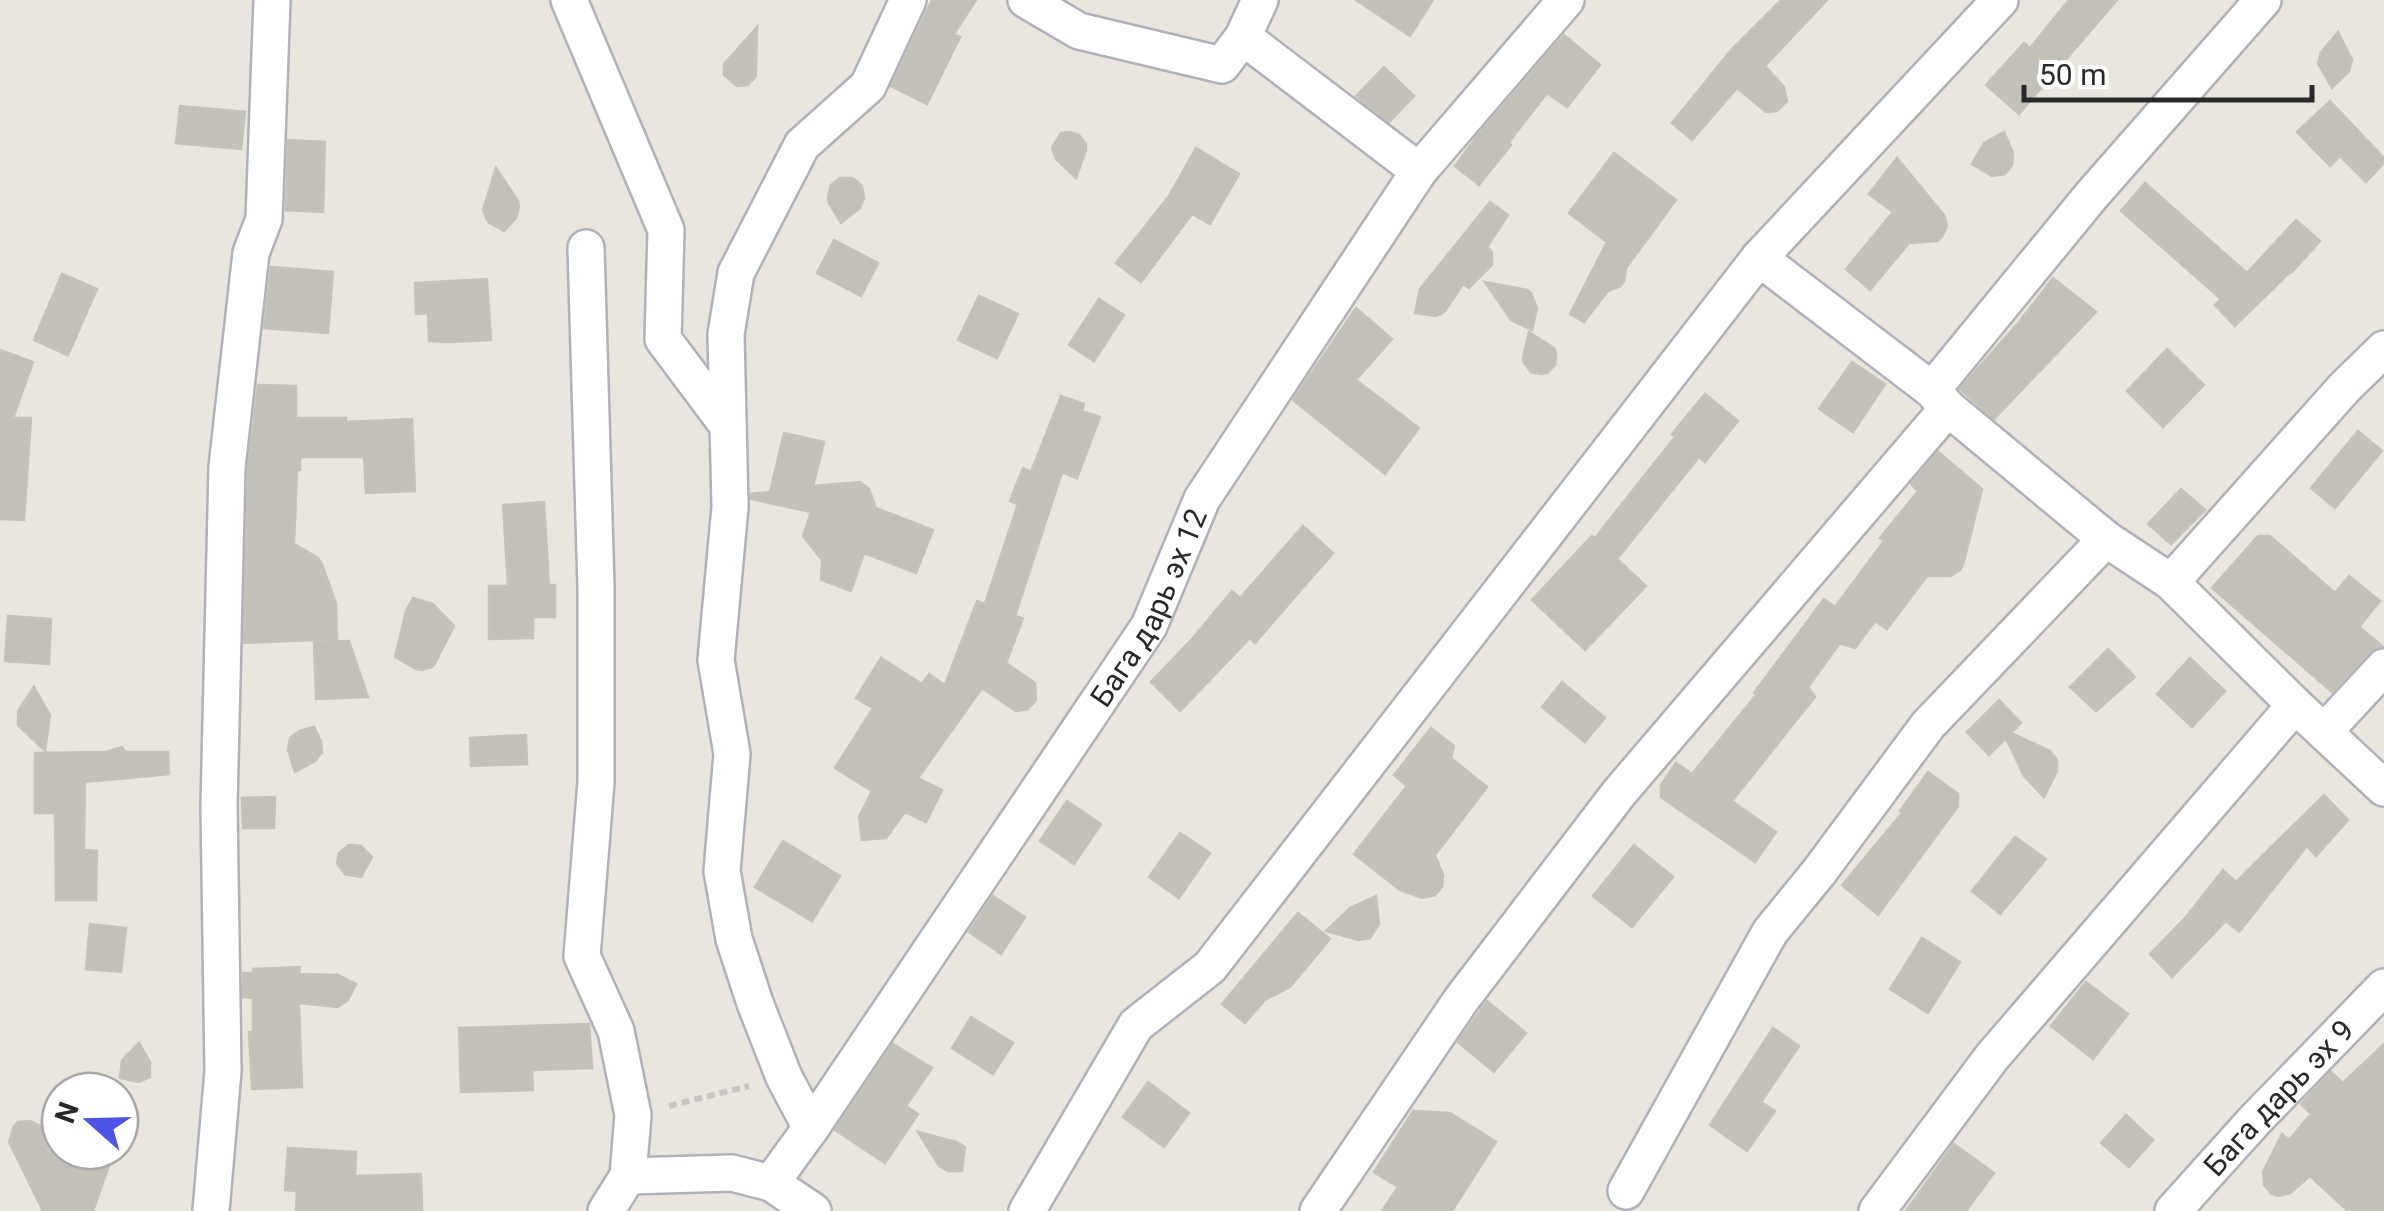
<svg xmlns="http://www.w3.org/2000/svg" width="2384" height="1211" font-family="Roboto,sans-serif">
<rect width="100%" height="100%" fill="#eae6dd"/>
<path fill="#c3c0b8" stroke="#c5c2b7" stroke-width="2.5" d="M932 0H976L954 34 960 37 927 104 891 86Z
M1356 0H1433L1410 36Z
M1781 0H1827L1765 66 1784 87 1787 101 1777 111 1766 112 1737 88 1692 140 1672 123 1731 50Z
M2069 0H2117L2019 114 1986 85 2024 43 2030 48Z
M757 27 756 76 748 85 737 86 724 75V64Z
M2338 32 2352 60 2349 71 2332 88 2318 63 2321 52Z
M1564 35 1600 65 1567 107 1547 93 1509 142 1511 145 1479 185 1455 166 1477 136Z
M1384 67 1414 96 1389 122 1356 96Z
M2330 101 2384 158V163L2366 182 2340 156 2330 166 2297 132Z
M180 106 245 112 241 149 176 143Z
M1070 132 1079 135 1086 144V150L1076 178 1056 159 1052 148 1061 133Z
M2004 132 2013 153 2012 165 2005 174 1992 176 1972 164 1984 143Z
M288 140 325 142 323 212 286 210Z
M1196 148 1239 174 1210 224 1192 214 1141 282 1116 263 1169 196Z
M1614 153 1676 200 1626 268 1624 281 1621 286 1608 291 1584 322 1570 314 1607 242 1569 213Z
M1897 158 1944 215 1947 226 1942 237 1937 241 1909 243 1870 290 1846 269 1893 212 1869 194Z
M496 168 518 201 519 207 516 218 504 231 488 222 483 210Z
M840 178H852L858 182 862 186 864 198 860 208 841 223 829 203 828 197 831 185Z
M2145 183 2247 273 2296 220 2320 241 2292 272 2291 271 2235 326 2215 305 2221 299 2121 211Z
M1490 202 1508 215 1487 247 1492 252V265L1469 288 1463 284 1445 311 1441 314 1435 316 1415 313 1420 289Z
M834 240 878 263 861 296 817 273Z
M271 267 333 272 328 333 264 328Z
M62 274 97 289 68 355 34 340Z
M2053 278 2096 312 1994 419 1960 389 2019 322Z
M487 279 491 340 448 342 429 341 428 313 416 314 415 283Z
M1485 282 1527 290 1531 293 1537 308 1532 330 1511 320Z
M979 296 1018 314 997 358 958 340Z
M1099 299 1124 315 1094 361 1069 345Z
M1356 308 1392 339 1356 380 1419 428 1385 474 1293 400Z
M1529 332 1554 348 1556 353 1555 365 1547 373 1541 374 1531 372 1524 363 1523 357Z
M2167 349 2204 385 2163 427 2127 391Z
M0 350 33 362 13 418H31L24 520 0 519Z
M1852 362 1885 384 1853 432 1819 409Z
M258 385 296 386V418H346V422L412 419 415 491 366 493 364 457H300V470H297L294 544 318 558 322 564 336 604 337 639 244 643 248 468Z
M1705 394 1738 421 1705 462 1699 457 1617 559 1646 586 1585 650 1532 600 1592 536 1595 538 1675 437 1672 434Z
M1061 396 1084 404 1082 411 1100 417 1077 478 1062 472 1015 616 1023 618 1006 663 1035 683 1036 700 1028 709 1016 711 982 688 918 778 942 790 926 822 905 812 886 838 862 840 859 817 872 791 835 768 873 708 856 698 881 658 922 684 929 674 945 685 977 601 985 604 1018 504 1010 501 1023 468 1031 472Z
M2358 431 2382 451 2335 508 2311 488Z
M784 433 824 442 813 486 860 482 869 489 876 508 933 530 916 573 864 553 851 591 821 580 822 560 803 536 811 512 751 499V494L770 492Z
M1938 452 1982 489 1963 565 1960 570 1950 576H1927L1887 629 1875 621 1855 648 1840 643 1808 687 1815 697 1732 801 1776 832 1755 862 1661 797V785L1676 763 1692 774 1756 695 1754 693 1824 599 1835 607 1884 541 1880 538 1918 491 1911 484Z
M2181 489 2205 510 2171 544 2148 524Z
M544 502 549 585H555V617H533V638L489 639V586H508L503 505Z
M1303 526 1333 553 1255 643 1250 638 1180 711 1151 682 1192 639 1232 591 1240 598Z
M2258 536H2270L2335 593 2349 576 2380 601 2359 627 2382 646 2368 653 2332 692 2212 588Z
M413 598 433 604 454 626 435 663 432 667 422 670 416 669 395 657 406 611Z
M8 616 51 619 49 664 5 661Z
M349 641 368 697 316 699 314 642Z
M2108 649 2135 677 2096 711 2070 687Z
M2190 658 2225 691 2192 727 2157 694Z
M1562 682 1605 718 1585 742 1542 707Z
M34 687 50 715 45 751 18 725V711Z
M1999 700 2021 723 2011 733 2050 751 2057 760V771L2044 797 2024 776 2006 738 1989 755 1967 732Z
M314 727 321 741 322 752 315 761 295 772 288 750 290 738 299 731Z
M1431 728 1454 746 1451 758 1487 787 1435 855 1443 875 1442 887 1435 895 1422 898 1400 890 1354 854 1407 786 1394 775Z
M526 735 527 764 471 766 470 738Z
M122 747 125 752H168L169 774 85 782 84 850 97 851 96 900H56L55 813H35V753L106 752Z
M1928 772 1958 794V806L1878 915 1842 885 1902 813 1900 811Z
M2324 795 2348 820 2316 856 2307 846 2239 932 2226 921 2172 977 2150 954 2186 917 2223 870 2236 882Z
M275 797 274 828H243L242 798Z
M1067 801 1101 824 1074 864 1040 841Z
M1180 833 1210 853 1179 898 1149 877Z
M2015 837 2046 859 2000 914 1972 891Z
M783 841 840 876 812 921 755 887Z
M349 845 361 846 372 857 361 877 345 874 337 863 339 853Z
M1634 845 1673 877 1632 927 1593 896Z
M993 896 1025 917 1001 954 969 932Z
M1376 896 1379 924 1370 938 1358 940 1326 931 1350 908Z
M1298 913 1330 939 1290 987 1265 1000 1245 1023 1222 1004Z
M90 924 126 928 121 972 86 969Z
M1922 938 1960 962 1928 1013 1890 989Z
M300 967 299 974 338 975 356 984 348 1000 338 1007 299 1003 302 1087 252 1089 249 1032H253V998L243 997V973H253V969Z
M2086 982 2128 1014 2093 1059 2051 1026Z
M1487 1001 1526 1033 1494 1072 1458 1042Z
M971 1017 1013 1043 993 1074 952 1048Z
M589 1024 592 1068 532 1070 533 1090 461 1092 459 1028Z
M1773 1028 1799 1046 1761 1102 1775 1111 1747 1151 1710 1125Z
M139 1043 150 1062V1077L139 1082 120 1078 122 1060Z
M893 1044 932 1068 906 1106 918 1114 885 1163 835 1130Z
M2384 1044V1211H2348L2310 1176 2290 1193 2278 1196 2272 1194 2264 1185 2263 1172 2282 1134 2289 1140 2311 1114 2301 1104 2331 1072 2343 1083Z
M1148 1082 1189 1113 1164 1147 1123 1117Z
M1413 1111 1450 1113 1496 1142 1452 1211H1382L1398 1187 1374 1172Z
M2126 1115 2153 1140 2129 1167 2101 1143Z
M30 1121 40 1126 48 1151H114L93 1211H43L9 1142 14 1126 18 1122Z
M918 1132 956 1142 965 1147 962 1171H948L939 1166Z
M1954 1144 1994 1173 1966 1211H1906Z
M288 1148 356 1152 355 1176 421 1174 422 1211H296L297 1191 285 1190Z"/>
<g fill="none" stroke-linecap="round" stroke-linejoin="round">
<defs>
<g id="street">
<path d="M569 0 666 230 663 339 728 426"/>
<path d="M1026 0 1079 31 1222 65 1243 37 1419 171"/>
<path d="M1243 37 1260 0"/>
<path d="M586 248 596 587V782L582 956 616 1031 633 1115 628 1176 606 1211"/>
<path d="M1759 258 1932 390 1948 408 2106 539 2171 582 2295 705 2384 788"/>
<path d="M1932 390 2091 196 2263 0"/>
<path d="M2171 582 2345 387 2384 349"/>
<path d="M2324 732 2384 667"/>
<path d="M811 1128 784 1077 755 1003 734 939 722 871 732 754 716 660 730 507 726 334 736 273 802 145 868 86 908 0"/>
<path d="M628 1176 732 1173 771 1183"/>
<path d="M1626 1191 1770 932 1819 872 1928 725 2106 539"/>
<path d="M211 1211 223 1071 219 806 227 467 251 253 264 219 272 0"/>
<path id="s1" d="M813 1211 771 1183 811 1128 1149 626 1202 499 1419 171 1566 0"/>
<path d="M1027 1211 1136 1025 1210 967 1759 258 2000 0"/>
<path d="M1318 1211 1461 1000 1619 793 1948 408"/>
<path d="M1877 1211 1992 1057 2295 705"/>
<path id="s2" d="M2173 1211 2254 1121 2384 987"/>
</g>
</defs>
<use href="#street" stroke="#b0b1bc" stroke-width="40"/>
<path stroke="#c7c7c7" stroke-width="6" stroke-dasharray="8 5" stroke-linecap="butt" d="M669 1106 749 1086"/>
<use href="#street" stroke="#fff" stroke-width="35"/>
</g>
<g text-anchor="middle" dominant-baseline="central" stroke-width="9" stroke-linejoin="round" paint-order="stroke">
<g font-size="30" fill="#292929" stroke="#fff">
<text stroke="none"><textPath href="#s1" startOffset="740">Бага дарь эх 12</textPath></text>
<text stroke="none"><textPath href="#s2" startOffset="155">Бага дарь эх 9</textPath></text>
</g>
</g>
<g transform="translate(90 1121) rotate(290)"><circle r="48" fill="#ffffff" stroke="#a9a9a9" stroke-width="2.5"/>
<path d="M0-8L18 38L0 25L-18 38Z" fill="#4e55e6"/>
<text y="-15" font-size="28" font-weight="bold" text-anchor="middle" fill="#292929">N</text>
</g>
<path d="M2024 85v15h288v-15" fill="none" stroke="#292929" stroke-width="5"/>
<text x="2039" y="85" font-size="30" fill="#292929" stroke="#ffffff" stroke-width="8" paint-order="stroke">50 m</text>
</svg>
